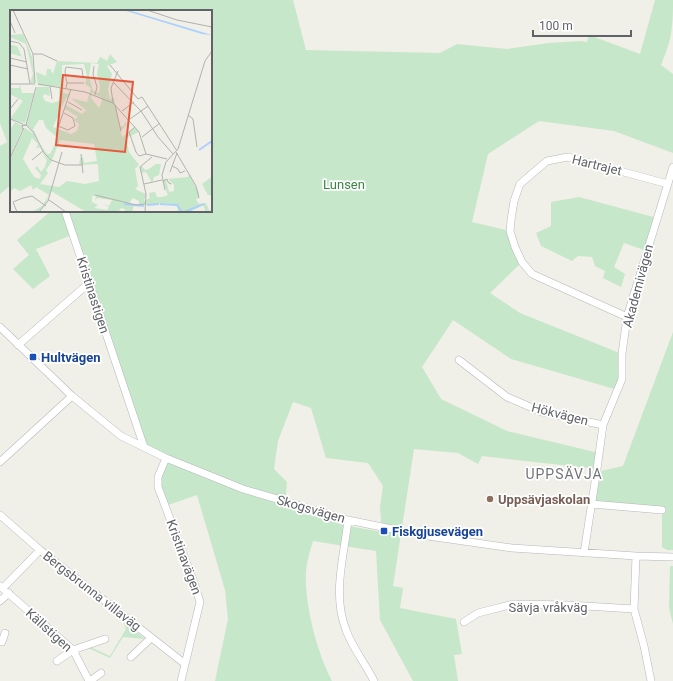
<svg xmlns="http://www.w3.org/2000/svg" width="673" height="681" font-family="Roboto,sans-serif">
<rect width="100%" height="100%" fill="#f0efe8"/>
<path fill="#c6e7c9" fill-rule="evenodd" d="M0 0H293L306 50 440 53 457 44 507 49 549 43 581 41 587 42 589 35 640 54 655 0H673C673 27 672 39 661 65L673 74V153L614 131 539 121 488 154 472 222 510 231 522 262 490 293 520 313 622 354 618 390 511 359 453 320 422 367 441 399 507 431 599 453 597 469 482 456 478 464 458 453 414 449 393 586 403 588 400 608 456 619 462 654 454 655 458 681H413L380 620 376 551 313 541C310 550 307 561 306 571 304 603 317 653 332 681H215L228 619 225 590 197 495 165 506 158 487 166 458 144 447 72 235 36 249 50 276 33 289 13 269 29 255 17 240 51 211H211V11H11V170L9 172 11 177V185L0 194V146L7 142 0 123ZM293 402 311 408 326 458 368 463 383 486 380 507 382 532 348 526 297 511 286 495 287 482 274 469 278 441Z
M579 197 657 218 647 251 624 243 614 267 625 274 621 287 603 278 605 271 595 266 592 257 578 256 572 261 541 246 536 233 551 226V202Z
M673 332V550H667L662 547V510L591 504 597 472 623 466Z
M670 566H673V624L669 608Z
M123 621 145 639 123 637 110 658 86 647 88 646 110 656 126 629Z"/>
<g fill="none" stroke-linecap="round" stroke-linejoin="round">
<defs>
<path id="minor" d="M65 211 144 447
M627 317 532 274 522 262 515 247 510 231 511 220 514 201 520 184 547 161 568 157 668 184
M0 327 72 396 121 436 166 458 243 489 348 520 421 535 512 548 636 556 673 557
M18 345 89 283
M459 360 507 397 542 412 603 425
M166 458 158 477V487L193 580 200 602 181 681
M0 462 72 396
M591 504 662 510
M0 515 40 550 185 664
M348 520C344 557 332 594 346 630 352 647 366 665 374 681
M584 553 597 469 603 425 622 379V354L627 317 673 167
M636 556 634 609 644 646 651 681
M0 586 73 650 89 681
M3 588 40 550
M0 601 9 593
M464 622 478 613 513 604 569 605 634 609
M2 642 5 633
M131 657 151 638
M57 661 73 650 105 639
M90 681 101 673"/>
</defs>
<use href="#minor" stroke="#b5b7bb" stroke-width="8"/>
<use href="#minor" stroke="#fff" stroke-width="7"/>
</g>
<g fill="#1a4fb4" stroke="#fff" stroke-width="1.5">
<rect x="29" y="353" width="8" height="8" rx="2"/>
<rect x="380" y="527" width="8" height="8" rx="2"/>
</g>
<circle fill="#8d6e63" stroke="#fff" stroke-width="1.5" cx="490" cy="499" r="4"/>
<g text-anchor="middle" dominant-baseline="central" stroke-width="3.5" stroke-linejoin="round" paint-order="stroke">
<g font-size="13" fill="#5f6267" stroke="#fff">
<text transform="translate(597 165) rotate(14)">Hartrajet</text>
<text transform="translate(638 286) rotate(-75)">Akademivägen</text>
<text transform="translate(93 295) rotate(72)">Kristinastigen</text>
<text transform="translate(560 414) rotate(14)">Hökvägen</text>
<text transform="translate(311 509) rotate(16)">Skogsvägen</text>
<text transform="translate(184 557) rotate(70)">Kristinavägen</text>
<text transform="translate(92 591) rotate(38)">Bergsbrunna villaväg</text>
<text x="548" y="607">Sävja vråkväg</text>
<text transform="translate(49 630) rotate(42)">Källstigen</text>
</g>
<g font-size="13" fill="#398544" stroke="#fff">
<text x="344" y="184">Lunsen</text>
</g>
<g font-size="13" font-weight="bold" fill="#164399" stroke="#fff" text-anchor="start">
<text x="41" y="357">Hultvägen</text>
<text x="392" y="531">Fiskgjusevägen</text>
</g>
<g font-size="13" font-weight="bold" fill="#785e54" stroke="#fff" text-anchor="start">
<text x="498" y="499">Uppsävjaskolan</text>
</g>
<g font-size="14" letter-spacing="1" fill="#707479" stroke="#fff">
<text x="564" y="474">UPPSÄVJA</text>
</g>
</g>
<g transform="translate(10 10)">
<rect width="202" height="202" fill="#f0efe8"/>
<path d="M13 24 22 47 25 73H20L23 64 16 34 0 27V25ZM1 35 7 36 12 47 16 48 0 43ZM100 44 107 52 97 56 102 64 98 79 100 89 104 88 110 117 114 116 115 112 117 114 111 121 112 127 125 117 129 122 116 128 119 142 129 155 125 159 128 176 125 179 136 184 134 191 140 188 139 183 145 182 147 187H152L158 185 152 170H156L159 182 164 181V175L158 169 178 167 179 164 189 183V187L186 190 189 194 196 193 200 202H196L193 195 179 202H168L167 196 158 193 129 195V191L123 188 119 193 124 195 122 202H115V199L111 198 108 202H76L41 181 35 195 29 202H22L32 196 39 185 26 177 23 180 21 175 10 181 4 178 0 182V149L15 118 24 124 32 141 29 137 26 139 28 134 22 128 13 149 24 167 30 169 31 165 25 158 27 156 31 162 35 157 37 150 32 143 42 151 36 160 38 163 30 174 49 177 57 171 75 174 89 171 88 154 69 155 70 148 73 147 74 153 87 151 84 134 50 130 42 150 35 144 29 133 37 144H40L48 128 36 118 33 110H29L23 119 29 131 24 123 16 115 27 77H39L40 86 34 84 33 87 35 91 42 93 49 91V78L53 79V83L60 84 59 88 77 92 81 78 75 74 77 66 74 54 52 55V77L28 75 26 62 36 66 37 59H40L43 64 47 51 87 53 90 47 97 51ZM81 53 89 54 87 64 90 76 89 83 83 81 79 66ZM82 83 90 87 92 91 89 98 81 88ZM59 87 76 100 72 104 56 95 55 99 68 107 64 110 69 114 67 121 61 124 43 117 56 88ZM82 186H86L85 191 87 188 102 190 99 196 92 193 99 197 97 200 84 198 88 195 82 192ZM10 75 12 83H24L15 113 0 109 13 91 0 84V78H9ZM5 112 11 115 12 120 0 147V120ZM146 154H151L149 165 144 167 142 173 136 162 131 163 130 157 132 156 135 160 139 159ZM200 168 202 169V185H198L192 174Z" fill="#c6e7c9" fill-rule="evenodd"/>
<path d="M113 0H118L202 25 192 24Z" fill="#acd1fc"/>
<path fill="none" stroke="#acd1fc" stroke-width="2" d="M189 140 202 131M114 194 134 196M150 194 167 195 172 202M137 195 149 194M174 202 194 194"/>
<path fill="none" stroke="#b2b3b0" stroke-width="1" d="M3 0 23 44 25 73M137 0 167 10 202 17M0 11 5 23M0 31 9 33 14 39 20 74M23 44H32L47 51M0 48 17 52M0 55 18 59M100 55 128 89 132 87 167 141M84 56 83 64 87 77 85 85M56 65 73 67 72 59 56 57 55 61 56 69 57 73 56 78M103 72 131 101 148 127 163 144M57 73H74M0 74H25M28 74 75 82 103 93 129 122 136 144 157 149M40 76 42 89M58 92 72 100M103 93 101 78 108 61M105 95 111 121M0 99 8 89M112 101 124 92M178 105 183 109 187 137M0 109 13 114M120 109 138 96M16 115 24 123 34 143 41 150 55 155H73M16 115 26 77M12 116 16 115H12V116L13 120M48 116 58 120 65 116 63 108 54 103M125 117 119 122 126 142 129 146 136 144M48 118 61 79M132 127 150 113M166 142 186 176 189 188M71 144 73 163M0 148 14 118M22 150 33 141M162 156 168 159 170 163 175 161M160 162 167 143M153 171 157 169 158 172 161 174 159 173M134 174 152 170M155 180 152 165 156 152 168 139 195 51 202 41M85 185 126 195 135 194M39 190 56 202M7 202 3 192 13 188 22 186 36 196M29 202 38 191 52 142M135 202 136 184 130 157 142 147"/>
<path fill="#e45a3a" fill-opacity="0.15" stroke="#e45a3a" stroke-width="2" d="M53 65 123 72 115 142 46 135Z"/>
<rect width="202" height="202" fill="none" stroke="#5f6267" stroke-width="2"/>
</g>
<path d="M533 30v6h98v-6" fill="none" stroke="#5f6267" stroke-width="2"/>
<text x="539" y="30" font-size="12" fill="#5f6267" stroke="#ffffff" stroke-width="3" paint-order="stroke">100 m</text>
</svg>
